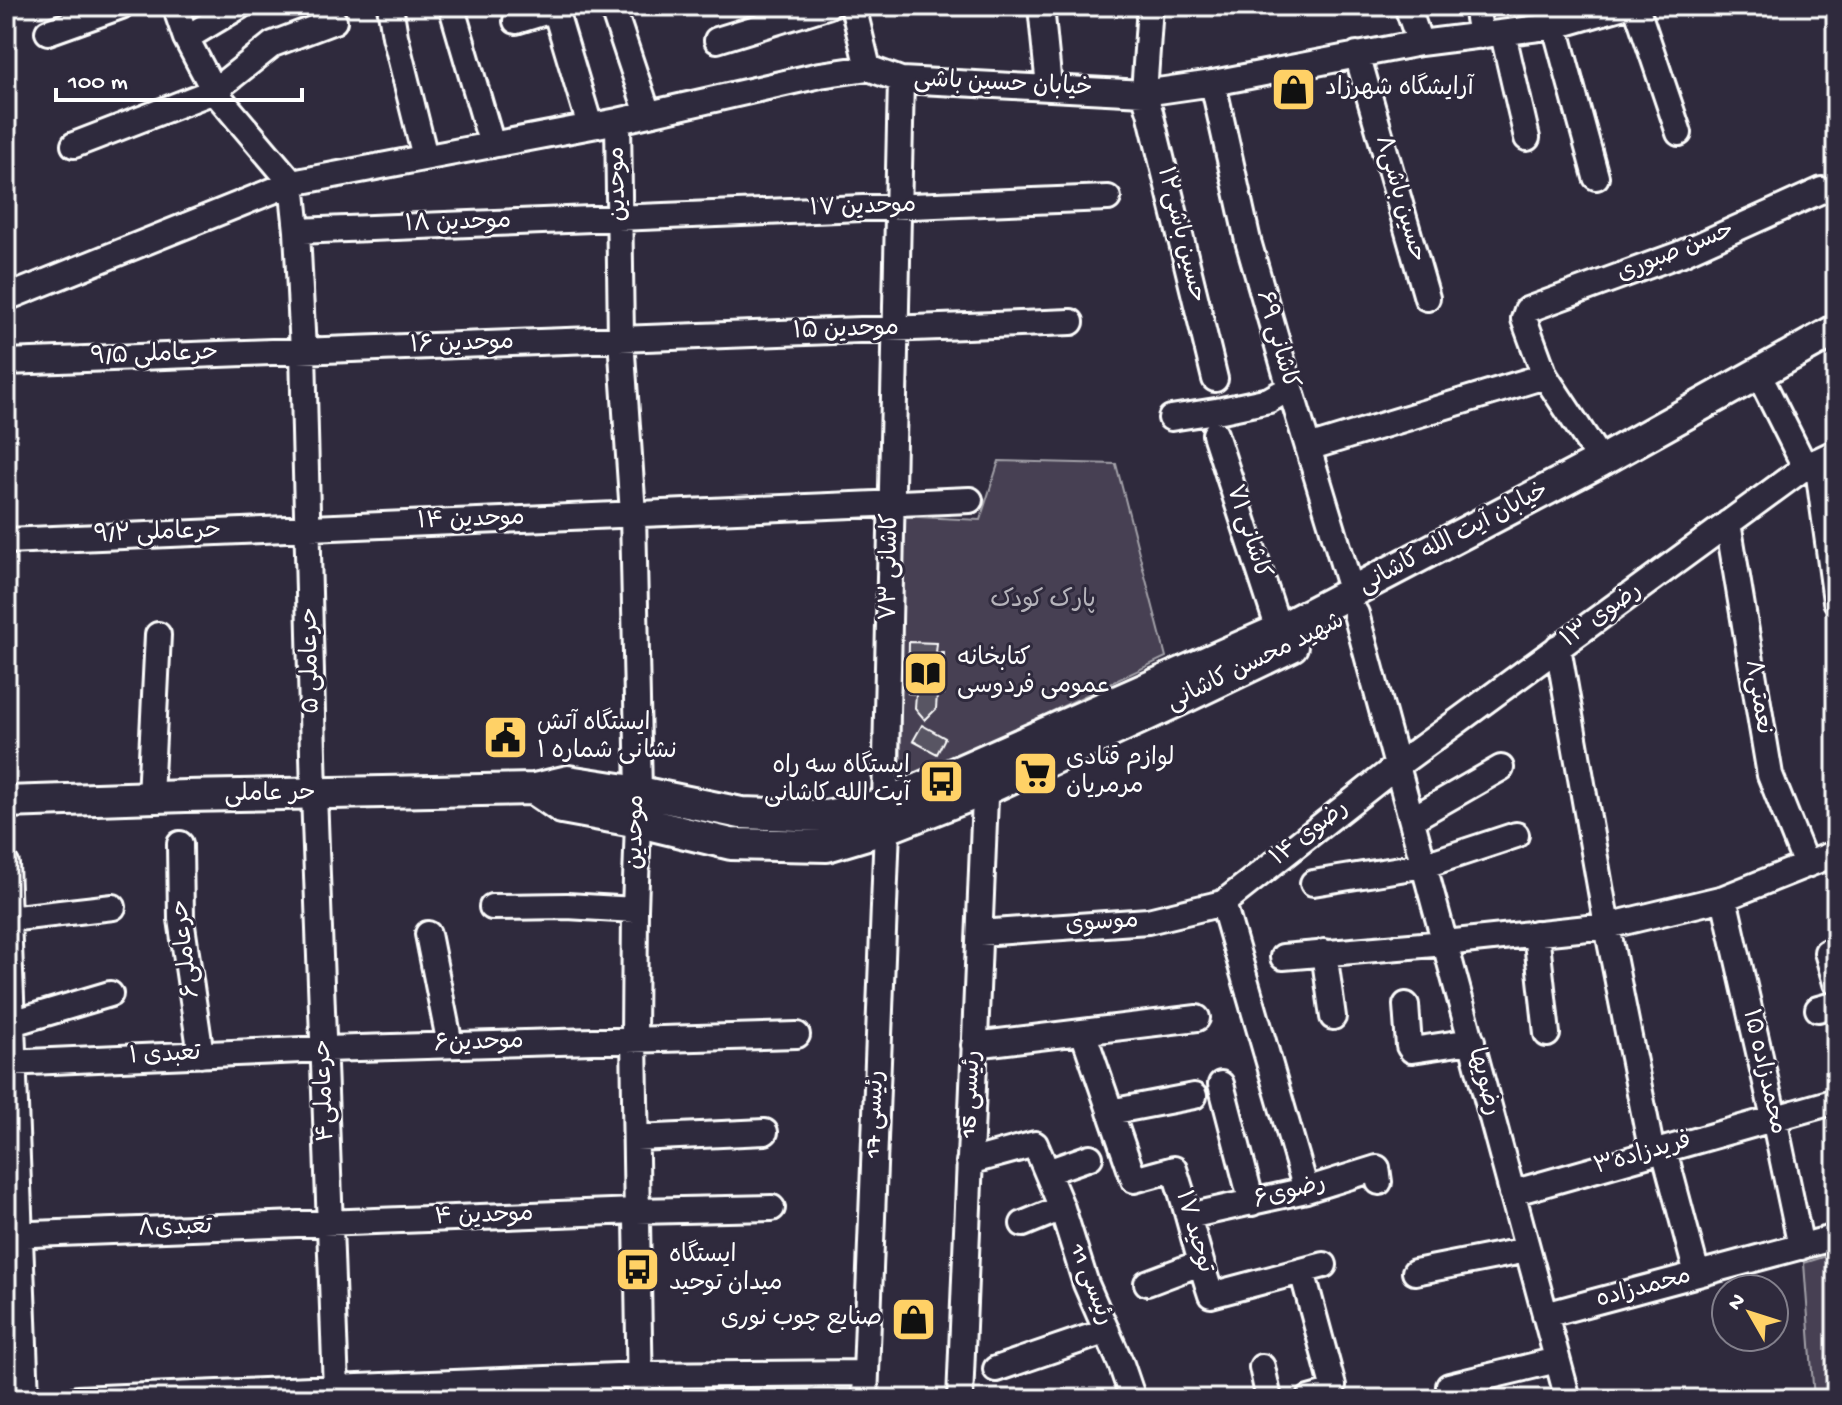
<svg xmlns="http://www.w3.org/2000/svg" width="1842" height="1405" font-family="'Gochi Hand','Playpen Sans Arabic',sans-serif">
<rect width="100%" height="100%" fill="#2f2a3d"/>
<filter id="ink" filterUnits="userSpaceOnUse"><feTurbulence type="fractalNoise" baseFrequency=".0125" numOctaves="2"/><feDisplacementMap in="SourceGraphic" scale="16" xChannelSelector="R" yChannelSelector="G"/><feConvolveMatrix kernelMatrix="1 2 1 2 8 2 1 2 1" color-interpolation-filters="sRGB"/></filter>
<g filter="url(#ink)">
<path fill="#464152" stroke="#a2a0a8" stroke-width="2" d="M999 461 1116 464 1166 657 912 778 901 772 898 516 980 520Z
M1836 1253V1399H1814L1804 1263Z"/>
<path fill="#595564" stroke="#fff" stroke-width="2" d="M909 642 937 643 936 653H944L943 694H937L936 709 925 720 915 708 916 694 908 693Z
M922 725 945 738 937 754 913 741Z"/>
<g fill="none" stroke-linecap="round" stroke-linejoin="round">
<defs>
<path id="minor" d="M175 6 186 38 214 91 292 183
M390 6 395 36 425 157
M612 6 648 114
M853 6 868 68
M1041 6 1049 87
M1150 6 1144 93 1150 112 1215 379
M1407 6 1420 43
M1476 6 1481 36
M1636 6 1679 133
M454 15 492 145
M516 21 555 9 590 126
M1555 26 1596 177
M48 32 121 6
M1503 34 1527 138
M186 38 240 6
M717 40 827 6
M1357 54 1427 298
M1213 83 1248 241 1290 388 1352 593
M618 121 621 339 633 514 639 792 635 910 634 1039 640 1399
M74 145 214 91 273 44 334 21
M292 183 297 231 303 351 314 794 336 1389
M297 231 1108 198
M6 298 292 183 618 121 820 75 868 68 901 80 1144 93 1213 83 1420 43 1555 26 1624 6
M6 362 1071 322
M1766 389 1805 467
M1171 418 1222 410 1269 400 1290 388
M1215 434 1279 630
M1308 448 1545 376
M1601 461 1545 376 1524 319 1527 310 1680 254 1822 190
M1817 461 1836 601
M1728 523 1770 775 1806 865
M6 541 970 500
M1356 614 1568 1399
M1558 647 1607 926 1652 1153
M150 797 158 635
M1412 819 1501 768
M180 844 181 919 201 1055
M6 864 26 1399
M1313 883 1425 865 1516 835
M1724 898 1774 1118 1801 1247
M1223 903 1306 1190
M492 907 567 906 635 910
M8 919 113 907
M980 933 1148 921 1223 903 1398 765 1805 467 1836 452
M1536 933 1547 1034
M428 934 450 1045
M1836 949 1827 952 1836 983
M1324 952 1333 1017
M1283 957 1445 943 1607 926 1724 898 1836 853
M1406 1005 1409 1046 1412 1050 1472 1041
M1818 1009 1836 1004
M12 1023 110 994
M1083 1032 1134 1180 1174 1169C1188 1211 1197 1253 1211 1295L1324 1265
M974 1045 1197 1018
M6 1063 325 1049 797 1035
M1221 1084 1252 1203
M1110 1112 1194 1096
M636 1138 765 1132
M1664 1150 1697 1274
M969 1162 1035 1144 1062 1208 1086 1284 1121 1364 1133 1399
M1047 1172 1090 1157
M1512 1193 1836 1101
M1189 1216 1306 1190 1377 1168 1379 1182
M1023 1224 1062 1208
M6 1235 637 1211 772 1208
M1302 1271 1333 1386 1330 1393 1309 1399
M1415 1272 1527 1250
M1147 1283 1200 1263
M1545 1315 1836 1237
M1262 1367 1269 1399
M996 1369 1107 1331
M1449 1386 1557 1360
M77 1399 640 1375 866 1373
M865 1399 887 828 885 804 901 80
M960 1399 986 774"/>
<path id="major" d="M534 789 562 808 639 822 731 844 827 846 887 828 987 789 1186 697 1292 646
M6 802 186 796 534 789 568 781 639 792 741 813 826 816 885 804 1279 630 1601 461 1836 330"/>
</defs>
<use href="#minor" stroke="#fff" stroke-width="30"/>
<use href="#major" stroke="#fff" stroke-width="36"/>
<use href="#minor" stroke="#2f2a3d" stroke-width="24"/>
<use href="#major" stroke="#2f2a3d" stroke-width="30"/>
</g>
</g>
<defs>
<symbol id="shop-square" viewBox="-11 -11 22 22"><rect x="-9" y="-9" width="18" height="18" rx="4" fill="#ffd166" stroke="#2f2a3d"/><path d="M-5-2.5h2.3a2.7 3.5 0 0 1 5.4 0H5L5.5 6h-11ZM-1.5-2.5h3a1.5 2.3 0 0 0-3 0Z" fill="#111"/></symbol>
<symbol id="library-square" viewBox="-11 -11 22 22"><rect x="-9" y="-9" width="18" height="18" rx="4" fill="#ffd166" stroke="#2f2a3d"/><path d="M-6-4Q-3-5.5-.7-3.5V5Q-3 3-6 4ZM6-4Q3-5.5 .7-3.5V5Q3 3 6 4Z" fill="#111"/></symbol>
<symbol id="civic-square" viewBox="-11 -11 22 22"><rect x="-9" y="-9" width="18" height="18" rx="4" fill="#ffd166" stroke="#2f2a3d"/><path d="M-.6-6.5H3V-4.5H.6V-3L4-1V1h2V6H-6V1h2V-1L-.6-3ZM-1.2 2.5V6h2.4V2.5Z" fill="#111"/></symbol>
<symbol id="supermarket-square" viewBox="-11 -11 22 22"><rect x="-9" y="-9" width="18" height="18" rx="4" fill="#ffd166" stroke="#2f2a3d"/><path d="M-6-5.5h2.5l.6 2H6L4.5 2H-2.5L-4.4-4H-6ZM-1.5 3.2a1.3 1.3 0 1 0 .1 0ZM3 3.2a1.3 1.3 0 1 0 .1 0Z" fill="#111"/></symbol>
<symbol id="bus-square" viewBox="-11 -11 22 22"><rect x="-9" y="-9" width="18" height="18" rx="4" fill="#ffd166" stroke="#2f2a3d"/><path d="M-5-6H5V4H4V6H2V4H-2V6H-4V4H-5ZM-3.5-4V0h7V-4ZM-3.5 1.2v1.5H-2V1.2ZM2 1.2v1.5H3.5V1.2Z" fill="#111"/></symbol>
</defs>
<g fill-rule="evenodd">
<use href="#shop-square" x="1268" y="64" width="51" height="51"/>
<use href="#library-square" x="900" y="648" width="51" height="51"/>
<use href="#civic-square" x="480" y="712" width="51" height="51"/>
<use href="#supermarket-square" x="1010" y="748" width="51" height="51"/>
<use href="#bus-square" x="916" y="756" width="51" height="51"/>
<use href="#bus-square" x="612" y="1244" width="51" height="51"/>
<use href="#shop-square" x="888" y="1294" width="51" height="51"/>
</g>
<g text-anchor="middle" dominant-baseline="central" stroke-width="6" stroke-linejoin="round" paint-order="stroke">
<g font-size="24" fill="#fff" stroke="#2f2a3d">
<text transform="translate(1003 85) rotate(3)">خیابان حسین باشی</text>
<text transform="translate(619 184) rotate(-91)">موحدین</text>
<text transform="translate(1399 199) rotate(74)">حسین باشی۸</text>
<text transform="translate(863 208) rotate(-2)">موحدین ۱۷</text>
<text transform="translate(458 224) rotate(-2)">موحدین ۱۸</text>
<text transform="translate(1180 235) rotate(76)">حسین باشی۱۲</text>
<text transform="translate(1676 253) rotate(-22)">حسن صبوری</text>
<text transform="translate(846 331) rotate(-2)">موحدین ۱۵</text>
<text transform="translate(1276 340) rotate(74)">کاشانی ۶۹</text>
<text transform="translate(462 345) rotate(-2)">موحدین ۱۶</text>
<text transform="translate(154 356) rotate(-2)">حرعاملی ۹/۵</text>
<text transform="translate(471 521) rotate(-2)">موحدین ۱۴</text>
<text transform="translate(1247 532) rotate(72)">کاشانی ۷۱</text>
<text transform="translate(157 534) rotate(-2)">حرعاملی ۹/۲</text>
<text transform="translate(1454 539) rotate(-28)">خیابان آیت الله کاشانی</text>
<text transform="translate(891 567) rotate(-89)">کاشانی ۷۳</text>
<text transform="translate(1602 616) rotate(-36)">رضوی ۱۳</text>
<text transform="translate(312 661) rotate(-91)">حرعاملی ۵</text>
<text transform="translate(1256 663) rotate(-26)">شهید محسن کاشانی</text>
<text transform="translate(1757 697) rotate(81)">نعمتی۸</text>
<text transform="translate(270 795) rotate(-1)">حر عاملی</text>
<text transform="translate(637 832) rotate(-89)">موحدین</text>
<text transform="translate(1310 834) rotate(-38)">رضوی ۱۴</text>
<text transform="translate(1102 924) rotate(-4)">موسوی</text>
<text transform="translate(187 949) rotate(-97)">حرعاملی۶</text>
<text transform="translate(479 1044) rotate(-2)">موحدین۶</text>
<text transform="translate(165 1056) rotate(-3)">تعبدی ۱</text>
<text transform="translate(1763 1072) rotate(77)">محمدزاده ۱۵</text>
<text transform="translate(1483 1082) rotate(75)">رضویها</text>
<text transform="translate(326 1091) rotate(-92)">حرعاملی۴</text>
<text transform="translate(972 1094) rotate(-87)">رئیسی 15</text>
<text transform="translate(876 1114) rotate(-88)">رئیسی 17</text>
<text transform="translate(1643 1155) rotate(-16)">فریدزاده۳</text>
<text transform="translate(1290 1193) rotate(-15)">رضوی۶</text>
<text transform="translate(484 1217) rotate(-2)">موحدین ۴</text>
<text transform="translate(175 1229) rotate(-2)">تعبدی۸</text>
<text transform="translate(1193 1232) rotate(74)">توحید ۱۷</text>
<text transform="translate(1090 1285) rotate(69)">رئیسی 11</text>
<text transform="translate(1644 1289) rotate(-15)">محمدزاده</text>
</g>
<g font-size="24" fill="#fff" stroke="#2f2a3d" text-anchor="start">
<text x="1325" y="89">آرایشگاه شهرزاد</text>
<text x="957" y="659">کتابخانه<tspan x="957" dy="28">عمومی فردوسی</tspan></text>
<text x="537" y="724">ایستگاه آتش<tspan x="537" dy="28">نشانی شماره ۱</tspan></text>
<text x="1066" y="759">لوازم قنادی<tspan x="1066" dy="28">مرمریان</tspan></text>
<text x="910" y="767" text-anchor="end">ایستگاه سه راه<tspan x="910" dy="28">آیت الله کاشانی</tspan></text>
<text x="669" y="1256">ایستگاه<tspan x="669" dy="28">میدان توحید</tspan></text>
<text x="882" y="1319" text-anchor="end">صنایع چوب نوری</text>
</g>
<g font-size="24" fill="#b5b3ba" stroke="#2f2a3d">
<text x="1043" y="601">پارک کودک</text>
</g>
</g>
<rect width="1842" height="1405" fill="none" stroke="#2f2a3d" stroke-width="32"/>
<rect x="16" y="16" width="1810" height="1373" fill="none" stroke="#fff" stroke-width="3" filter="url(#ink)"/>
<g transform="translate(1750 1313) rotate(309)"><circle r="38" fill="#2f2a3d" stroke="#827f8b" stroke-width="2"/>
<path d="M0-6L14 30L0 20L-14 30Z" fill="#ffd166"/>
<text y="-12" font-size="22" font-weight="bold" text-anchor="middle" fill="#ffffff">N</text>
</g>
<path d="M56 88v12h246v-12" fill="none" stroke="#ffffff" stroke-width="4"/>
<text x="68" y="88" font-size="24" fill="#ffffff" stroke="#2f2a3d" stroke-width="6" paint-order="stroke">100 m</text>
</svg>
